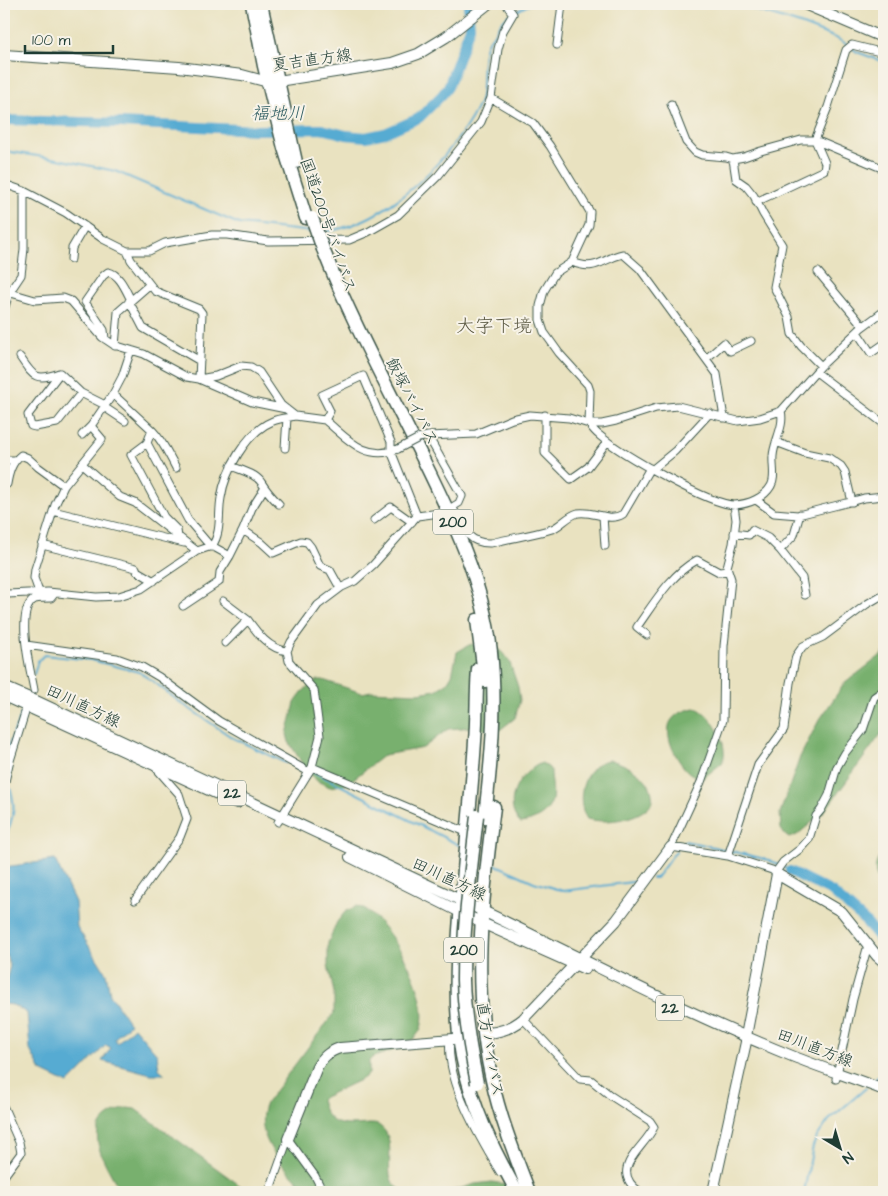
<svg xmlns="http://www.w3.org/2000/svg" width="888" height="1196" font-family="'Architects Daughter','Klee One',sans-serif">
<rect width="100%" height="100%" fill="#f7f3e8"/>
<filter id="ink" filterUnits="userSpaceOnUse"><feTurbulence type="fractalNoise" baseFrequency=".02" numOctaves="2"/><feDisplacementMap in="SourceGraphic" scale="10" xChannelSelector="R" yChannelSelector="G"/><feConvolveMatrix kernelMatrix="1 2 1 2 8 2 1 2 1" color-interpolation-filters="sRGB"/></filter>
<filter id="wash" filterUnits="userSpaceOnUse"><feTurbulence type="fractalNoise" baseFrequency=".0096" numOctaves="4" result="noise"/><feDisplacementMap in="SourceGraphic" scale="20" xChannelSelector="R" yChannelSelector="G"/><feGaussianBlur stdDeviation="1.12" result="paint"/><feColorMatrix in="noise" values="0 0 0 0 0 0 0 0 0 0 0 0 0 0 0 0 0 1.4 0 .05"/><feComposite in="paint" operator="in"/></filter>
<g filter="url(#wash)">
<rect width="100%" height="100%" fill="#e9e2c0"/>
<path fill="#78b06e" stroke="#4c7651" d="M481 642H492L509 660 518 687 520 700 515 718 501 729 495 732 473 727 448 729 423 748 384 755 347 784 330 787 317 781 305 768 289 742 287 734 295 703 302 692 309 686 318 680H323L362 693 371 691 418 693 436 690 447 683 452 675 457 652 469 645Z
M884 653V730L824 812 797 835 789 838 785 835 781 829 780 813 800 757 818 722 844 684Z
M695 708C709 711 724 737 724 751 725 755 723 760 722 763L702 779C699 777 694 776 691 774 679 766 662 735 671 721 676 713 686 710 695 708Z
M609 760C622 762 643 773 649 785 652 790 652 796 653 801 642 820 606 824 587 819 574 800 584 763 609 760Z
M542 763 549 768 551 771C551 780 554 792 552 800 549 814 533 822 520 823 501 803 520 771 542 763Z
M884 850V890C873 874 872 866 884 850Z
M357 906C387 914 437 1002 419 1032 411 1047 388 1052 373 1057L369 1061V1074L362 1079 324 1097 321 1100C328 1130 346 1125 370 1124 374 1124 378 1124 381 1127 396 1139 386 1164 391 1179 394 1186 400 1189 405 1192H309C286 1169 251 1138 266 1103L334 1013V993L328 965V943L337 922 345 912Z
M127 1108 135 1109 249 1192H121C104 1161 75 1122 127 1108Z
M492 1182 530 1188 544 1192H448L475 1184Z"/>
<path fill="#56abd2" stroke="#3a7483" d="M55 860 75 902 77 927 106 973 110 994 130 1024 115 1038 117 1043 134 1027 157 1054 159 1069 165 1074H151L102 1061 111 1048 106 1045 68 1084 41 1071 30 1050 27 1013 13 1005 4 1004V982L6 981 10 966 4 949V867Z"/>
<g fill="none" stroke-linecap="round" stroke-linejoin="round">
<path stroke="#56abd2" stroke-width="2" d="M736 4 800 24 836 38 848 45
M513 13 530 4
M852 48 857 52 884 62
M4 151 58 159 115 171 239 224 313 232
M322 232C377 226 428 180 459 137 467 126 475 114 480 101 485 83 479 59 488 41 490 39 492 37 493 35 497 28 502 19 509 15
M34 674 38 661 44 655 91 660 139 672 154 682 181 703 233 738 286 763
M4 758 21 714
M312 771 461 846
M4 841C13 818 18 807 8 783
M679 847 684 841 705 845 769 860 779 865
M492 863 534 882 563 891 640 881
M783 867 790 871
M652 878H656L676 851
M873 1081 884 1072
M804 1192 813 1146 817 1137 829 1120 866 1088"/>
<path stroke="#56abd2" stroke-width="10" d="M4 120 120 123 256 130 322 129 346 135 366 137 385 133 419 118 442 95 448 87 470 27 468 4
M790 871 832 892 866 922 884 945"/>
</g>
</g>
<g filter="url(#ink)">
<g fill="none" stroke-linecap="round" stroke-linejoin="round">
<defs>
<path id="street" d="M557 45 562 4
M491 98 533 123 550 146 590 212 589 225 572 262 555 273 544 291 540 306V320L544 332 559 353 588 385 590 391 589 424C592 428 595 432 599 435 620 453 709 505 735 505 749 504 764 498 771 486 776 478 772 465 773 456 774 441 785 426 781 411
M671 104 686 142 695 152 702 155 726 157 733 159 744 157 761 151 801 140H815L884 169
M733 159 736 179 746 186 754 196 763 214 782 245 774 287 789 317 792 334 801 346 821 366
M4 184 24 191 66 213 103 239 127 251H149L165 243 212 235H227L268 241 349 240 368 232 398 215 438 176 481 122 491 98 498 49 503 31 513 14 508 7 511 4
M756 202 824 170 825 163 815 140 828 107 846 50 852 45 884 53
M127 251 131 260 155 291 199 309 202 313 199 379 252 402 286 409
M71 259 72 248 85 226
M572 262C597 272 601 259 623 254L640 269 717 374 724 418
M818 272 863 326
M4 291 35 300 63 298 71 301 102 337 114 345 144 354 187 377 199 379 216 376 241 366 251 367 259 372 281 405 295 416 325 420
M129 301 143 328 200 361
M4 310 9 293 21 275 24 249V191
M857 332 871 353 884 344
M105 339 104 330 85 302 103 276 108 272C120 274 126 291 131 300
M115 346 118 312 149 285
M20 357C33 376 35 382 59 373
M706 359 724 343 730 351 751 341
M816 372 884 424
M81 393 57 423 35 427 31 426 28 415 60 373 81 393 105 405
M113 394 152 430 147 443 131 455 164 517 177 530 178 537
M104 407 125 421
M545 415V453L571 479 588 467 607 442
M152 430C163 441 169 455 176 468
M82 435 91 426
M428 436 462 496 459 503 449 509
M419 438 428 436 476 434 512 419 530 415 569 418 589 424H602L616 421 656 408 678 406 738 421 760 418 781 411 821 366 861 328 884 311
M776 442 805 453 829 458 841 466 845 472 852 502
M147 443 188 520 211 547
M285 448 287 418
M398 449C365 462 348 439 325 420L330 411 322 395 363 376 391 442V451L417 516
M4 460H14
M82 464 120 497 135 503 197 551
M231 466C240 470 255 473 261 482 266 490 272 497 279 504
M653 469 675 451 710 413
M7 484C9 472 12 462 21 455L28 458 38 467 64 486
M756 500 774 513 798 515 846 503 864 498 884 496
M734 505 736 520 733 544 727 567 731 579 724 646 723 720 701 782 671 847 728 856 772 870 777 874 778 869 783 862 800 849 809 839 816 816 821 810 829 795 837 767 845 753 863 730 874 697 884 690
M454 510C463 528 468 544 491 543 511 538 532 535 552 529 562 525 567 516 578 513 593 510 609 523 623 514L650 468
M53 511 184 543
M603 516 605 546
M374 520 391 507 412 522
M243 530 252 508 264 489
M734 533 749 535 752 530 768 538 780 550 802 578 805 595
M42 545 136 568 137 571 154 581
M212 546 230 556 243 530 261 542 273 553 301 541 307 542 311 547 320 566 330 570 340 588
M780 550 794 535 800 514
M39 592 34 578 35 569 55 505 64 486 102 439 91 426 113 394 122 377 131 350
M4 596 8 594 48 592 96 597 119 596 141 589 197 551 212 546C222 532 218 514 221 498 225 471 246 432 273 421 280 418 288 418 295 416
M223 601 248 620
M183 606 219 582 220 572 230 556
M647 635 637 627C654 603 671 574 697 560L719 572 728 571
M225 643 248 620C258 634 269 649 287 651
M26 645 117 658 142 667 159 677 219 721 309 772
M34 690C31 672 14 609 35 599 40 598 46 598 51 598L55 593
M312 767 466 832
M4 786 9 764 28 703
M278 822 312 767 320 736 314 690 289 661 287 651 291 642 318 605 342 587 355 581 373 565 417 516 440 513
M728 856 758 765 784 729 790 683 796 656 803 646 823 637 867 604 884 594
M135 900 180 837 187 819 179 794 156 768
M523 1019 580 1079 591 1080 611 1096 650 1121 654 1127C644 1149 607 1169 640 1192
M450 1039C445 1080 479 1137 500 1172
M836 1079 853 999 868 945
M4 1108 19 1142 21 1153 4 1176
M288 1139 315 1176 323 1192
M269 1192 288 1139"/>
<path id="secondary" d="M804 4 884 38
M4 55 179 67 242 75 268 82 278 81 392 63 418 54 446 37 488 4
M488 1033C502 1032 512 1028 523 1019L616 921 671 847
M288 1139 317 1067C323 1057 328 1052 340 1048L453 1039
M713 1192 746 1042V1036L777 874 842 912 877 956 884 962"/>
<path id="primary" d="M4 687 34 700C176 766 318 833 460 900 570 952 678 1010 792 1056 822 1068 853 1078 884 1090
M4 696 237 803
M350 857 482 923 585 969"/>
<path id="highway" d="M252 4 264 66 284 148 306 218
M261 4 296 162
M323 249C351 320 388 388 422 457 452 518 484 583 491 652 497 707 491 762 485 817
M477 620 485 681
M478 669C476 693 477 717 475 741 472 788 467 835 463 881 458 939 452 998 462 1056 471 1105 493 1149 517 1192
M494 807C482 899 471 988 492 1080 500 1118 515 1155 529 1192"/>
</defs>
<use href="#street" stroke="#3d5649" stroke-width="9"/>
<use href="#secondary" stroke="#3d5649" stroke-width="12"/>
<use href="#primary" stroke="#3d5649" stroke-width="12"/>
<use href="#highway" stroke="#3d5649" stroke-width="15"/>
<use href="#street" stroke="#fff" stroke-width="7"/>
<use href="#secondary" stroke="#fff" stroke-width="10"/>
<use href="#primary" stroke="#fff" stroke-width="10"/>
<use href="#highway" stroke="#fff" stroke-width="12"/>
<defs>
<path id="street-bridge" d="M398 449 419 438"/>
<path id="highway-bridge" d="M312 218 323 249
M477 816C471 870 463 926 463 980 464 1015 470 1049 477 1083"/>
</defs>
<use href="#street-bridge" stroke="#3d5649" stroke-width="9" stroke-linecap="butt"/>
<use href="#highway-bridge" stroke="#3d5649" stroke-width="15" stroke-linecap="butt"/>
<use href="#street-bridge" stroke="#fff" stroke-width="7"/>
<use href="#highway-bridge" stroke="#fff" stroke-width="12"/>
</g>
</g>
<g text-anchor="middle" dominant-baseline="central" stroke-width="4" stroke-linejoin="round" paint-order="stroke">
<g fill="#f7f3e8" stroke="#60746a" stroke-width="1">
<rect x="433" y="509.5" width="40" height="25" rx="4"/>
<rect x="218" y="780.5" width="28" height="25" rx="4"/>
<rect x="444" y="937.5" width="40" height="25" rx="4"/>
<rect x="656" y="995.5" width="28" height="25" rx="4"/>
</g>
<g font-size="15" font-weight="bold" fill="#1f3d34">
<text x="453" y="522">200</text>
<text x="232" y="793">22</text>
<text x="464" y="950">200</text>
<text x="670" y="1008">22</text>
</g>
<g font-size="16" fill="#1f3d34" stroke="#f7f3e8">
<text transform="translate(312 60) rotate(-8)">夏吉直方線</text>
<text transform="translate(328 225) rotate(71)">国道200号バイパス</text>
<text transform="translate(412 401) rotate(63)">飯塚バイパス</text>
<text transform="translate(83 706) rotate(25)">田川直方線</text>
<text transform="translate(449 879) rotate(25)">田川直方線</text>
<text transform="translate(815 1048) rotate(21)">田川直方線</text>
<text transform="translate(490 1049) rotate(80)">直方バイパス</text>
</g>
<g font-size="18" font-style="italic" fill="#305e63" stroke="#f7f3e8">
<text x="278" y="113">福地川</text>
</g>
<g font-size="19" fill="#5e5c46" stroke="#f7f3e8">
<text x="494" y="326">大字下境</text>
</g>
</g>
<rect width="888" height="1196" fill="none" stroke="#f7f3e8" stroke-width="20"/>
<g transform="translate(840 1148) rotate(142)" stroke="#f7f3e8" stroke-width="4" paint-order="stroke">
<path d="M0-4L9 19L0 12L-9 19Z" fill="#1f3d34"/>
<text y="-8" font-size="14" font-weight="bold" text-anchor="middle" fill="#1f3d34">N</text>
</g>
<path d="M25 45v8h88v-8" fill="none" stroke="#1f3d34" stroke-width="2.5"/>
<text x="32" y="45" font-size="15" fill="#1f3d34" stroke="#f7f3e8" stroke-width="4" paint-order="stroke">100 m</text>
</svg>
